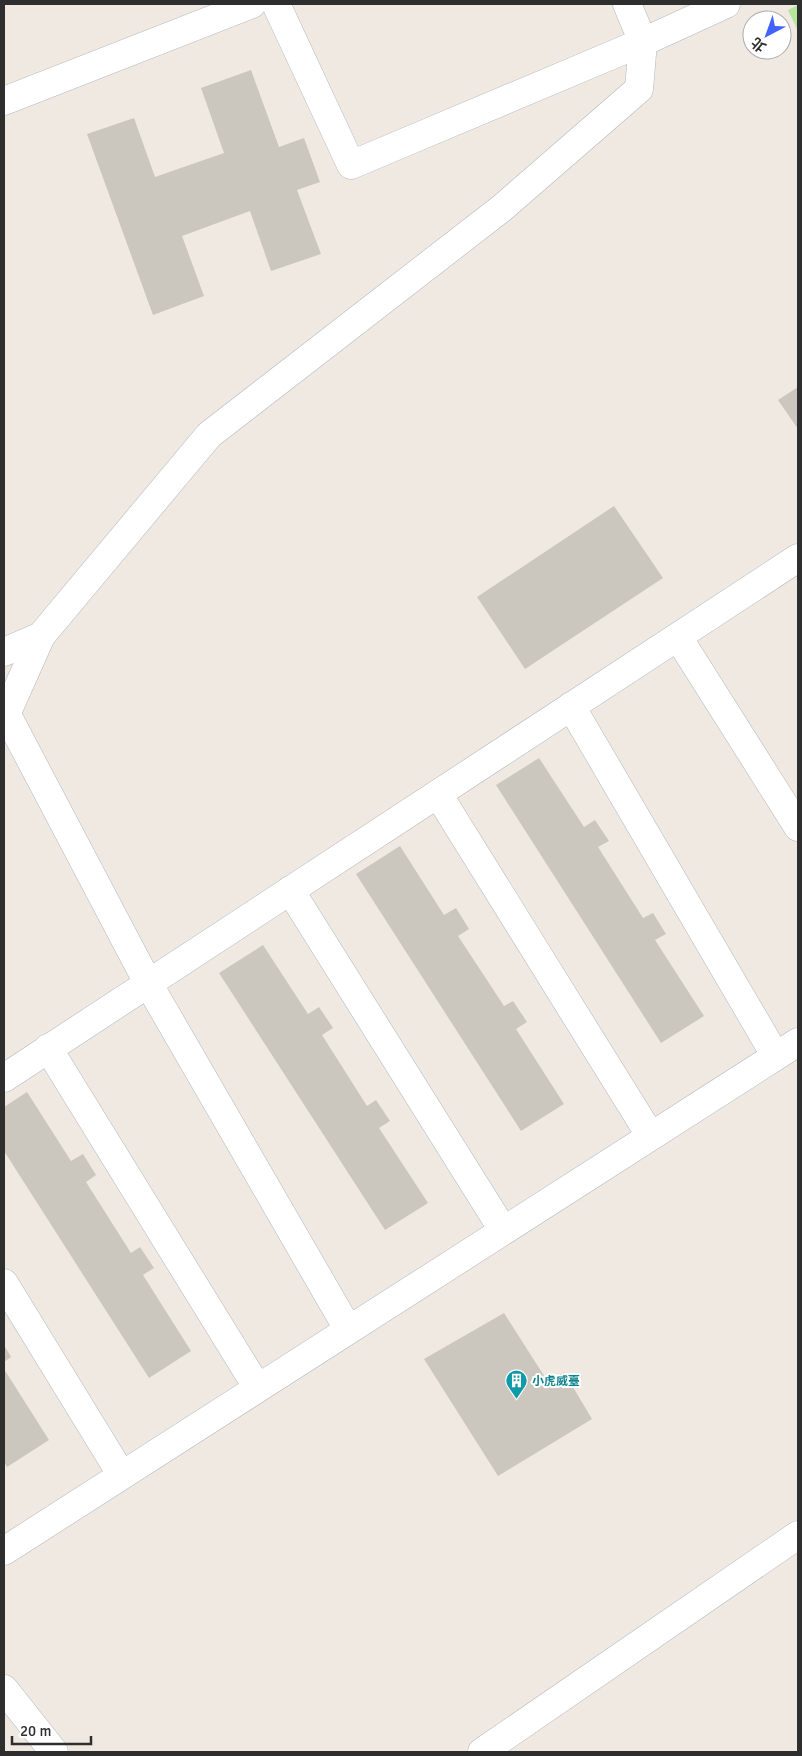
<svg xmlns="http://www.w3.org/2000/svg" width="802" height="1756" font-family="Signika,'Noto Sans TC',sans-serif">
<rect width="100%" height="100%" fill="#efe9e1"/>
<path fill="#b6e59e" d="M798 5V31L788 10Z"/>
<path fill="#cbc7bf" d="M251 70 279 147 304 138 320 182 297 190 321 254 271 271 250 211 182 236 204 296 153 315 87 134 134 118 155 177 224 153 201 88Z
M798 387V429L778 400Z
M614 506 663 578 525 669 477 597Z
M539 758 584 827 595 820 609 841 598 847 643 918 653 913 666 934 655 940 704 1016 661 1043 496 785Z
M400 846 444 915 456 908 469 929 458 936 504 1006 513 1001 527 1022 516 1029 564 1104 521 1131 356 874Z
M263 945 308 1014 319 1007 333 1028 322 1035 367 1106 376 1100 390 1121 379 1128 428 1203 385 1230 219 973Z
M27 1092 71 1161 83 1154 96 1175 86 1182 131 1253 140 1247 154 1268 143 1275 191 1351 149 1378 4 1151V1107Z
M504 1313 548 1382 564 1372 592 1419 498 1476 424 1359Z
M4 1345 11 1357 4 1362Z
M4 1369 49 1440 7 1467 4 1462Z"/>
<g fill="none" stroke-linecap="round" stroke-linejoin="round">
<defs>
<path id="minor" d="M276 4 351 165 643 42 726 4
M4 101 252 4
M678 637 798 827
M4 652 41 636
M571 706 775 1055
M6 713 148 983 348 1329
M4 719 41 636 209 435 502 208 639 89 643 42 627 4
M438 794 650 1135
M290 890 503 1230
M48 1048 257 1387
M4 1078 798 558
M4 1283 121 1474
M4 1551 798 1042
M4 1689 54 1752
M482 1752 798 1535"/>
</defs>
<use href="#minor" stroke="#b4b7c1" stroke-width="29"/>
<use href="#minor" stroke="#fff" stroke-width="28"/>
</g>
<defs>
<symbol id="building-pin" viewBox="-11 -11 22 30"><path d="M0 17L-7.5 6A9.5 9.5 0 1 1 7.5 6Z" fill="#0f9aa8" stroke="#fff"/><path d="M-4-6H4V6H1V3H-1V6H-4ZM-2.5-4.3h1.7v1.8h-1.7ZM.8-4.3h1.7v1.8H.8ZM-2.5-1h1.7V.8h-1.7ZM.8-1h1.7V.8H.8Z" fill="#fff"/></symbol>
</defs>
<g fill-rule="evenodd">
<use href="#building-pin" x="504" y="1368" width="25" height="34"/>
</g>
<g text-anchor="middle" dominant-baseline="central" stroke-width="4" stroke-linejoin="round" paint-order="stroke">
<g font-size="12" font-weight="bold" fill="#0d838f" stroke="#fff" text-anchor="start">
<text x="532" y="1381">小虎威臺</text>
</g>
</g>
<rect width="802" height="1756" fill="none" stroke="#2e2e2e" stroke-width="10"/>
<g transform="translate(767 35) rotate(221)"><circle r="24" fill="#ffffff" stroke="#ababab"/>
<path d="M0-4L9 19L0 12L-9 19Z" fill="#4264fb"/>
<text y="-8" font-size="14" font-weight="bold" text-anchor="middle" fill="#2e2e2e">北</text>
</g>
<path d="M12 1736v8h79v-8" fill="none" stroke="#2e2e2e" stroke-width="2.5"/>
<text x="20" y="1736" font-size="15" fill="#2e2e2e" stroke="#ffffff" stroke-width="4" paint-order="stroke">20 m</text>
</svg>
